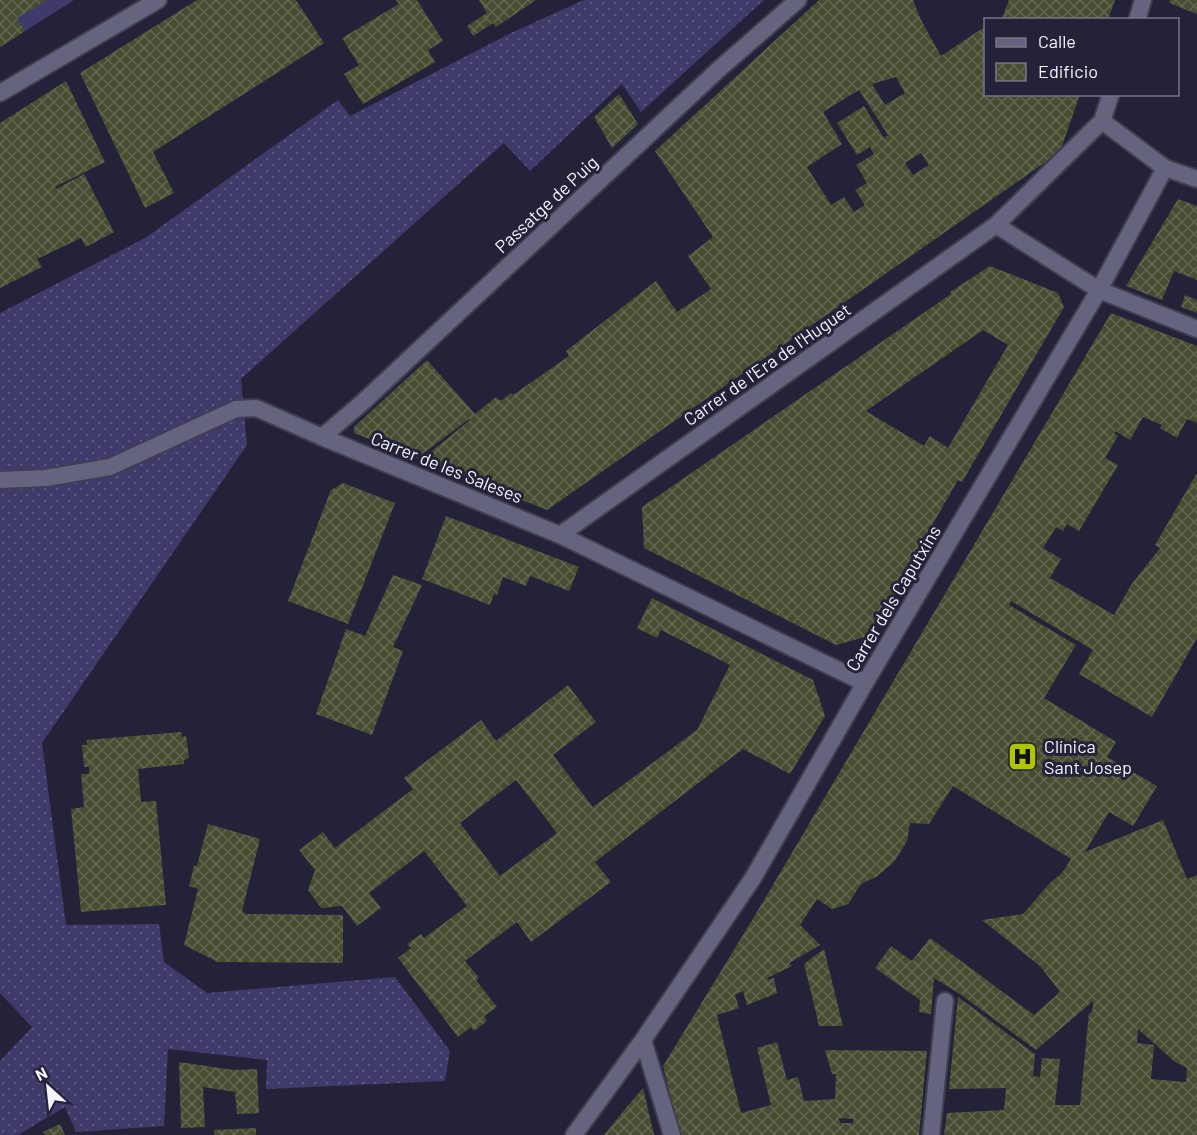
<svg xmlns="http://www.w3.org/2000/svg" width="1197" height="1135" font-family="Barlow,sans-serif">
<defs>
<pattern id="grass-dots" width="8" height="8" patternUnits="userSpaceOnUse" patternTransform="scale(1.5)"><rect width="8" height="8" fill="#3e3b6a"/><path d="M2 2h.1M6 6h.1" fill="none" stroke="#5a5880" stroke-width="1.8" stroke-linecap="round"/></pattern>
<pattern id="building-cross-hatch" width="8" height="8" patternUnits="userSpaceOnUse" patternTransform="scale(1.5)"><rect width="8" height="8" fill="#484d32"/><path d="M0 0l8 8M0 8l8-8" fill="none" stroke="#636751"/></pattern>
</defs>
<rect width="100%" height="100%" fill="#232239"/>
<path fill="url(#grass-dots)" d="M584 0H764L641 112 622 84 530 171 504 143 241 379 247 445 42 743 66 925 159 924 164 962 207 993 395 977 450 1051 445 1081 266 1089 267 1060 168 1049 164 1126 76 1132 65 1107 18 1135H0V1061L32 1027 0 993V313L145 238 338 100 350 116 513 32Z"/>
<path fill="#3e3b6a" d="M0 0H74L0 47Z"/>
<path fill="url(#building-cross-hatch)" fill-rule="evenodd" d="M0 0H47L17 18 25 31 0 47Z
M197 0H296L324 43 153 152 174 193 145 208 80 73Z
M396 0H417L443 41 428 50 435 62 363 104 344 74 359 65 342 38 399 4Z
M479 0H536L496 27 493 23 473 36 467 26 487 13Z
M819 0H913L921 20 941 56 986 26V94H1080L1060 152 547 510 421 460 470 420 469 419 417 458 354 433V427L427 360 475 414 496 397 501 401 511 393 513 395 569 356 566 351 656 281 677 312 711 289 688 256 713 237 655 151ZM896 77 905 93 885 105 872 84ZM859 90 888 135 884 138 864 106 837 123 857 155 870 147 874 154 856 165 867 183 855 190 865 205 854 212 844 197 831 205 807 167 842 144 823 112ZM921 153 929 165 913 175 905 163Z
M1009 0H1115L1108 20H1005L1002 18Z
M1170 0H1197V14L1169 3Z
M66 81 105 162 55 187 56 189 84 174 114 232 86 247 81 238 37 259 42 267 0 288V123Z
M619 94 638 124 612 148 594 117Z
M1178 199 1197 206V280L1174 271 1162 300 1126 286Z
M990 266 1058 293 1064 307 962 482 958 480 923 541 926 543 872 635 836 645 644 548 642 507 951 294 950 292ZM983 330 1008 345 948 448 930 436 924 446 866 411Z
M1185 295 1197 300V313L1181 307Z
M1111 313 1197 346V423L1187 419 1177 438 1160 428 1162 425 1143 417 1130 440 1115 431 1114 433 1118 436 1105 458 1118 465 1079 531 1067 524 1063 531 1056 527 1043 548 1061 559 1050 578 1114 615 1131 585 1160 548 1155 545 1197 473V638L1152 717 1079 674 1093 650 1011 601 1009 605 1076 645 1044 698 1116 742 1107 757 1157 786 1133 826 1109 812 1085 852 1163 820 1187 879 1197 875V1135H944L947 1113 1004 1110 1006 1088 949 1089 958 997 1035 1054 1033 1076 1040 1077 1042 1058 1060 1059 1055 1105H1080L1089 1013H1091L1093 1007V1001L1036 1050 960 994 934 978 931 1014 919 1012 920 1000 875 968 891 946 912 961 930 938 1034 1015 1060 992 1040 966 982 920 1023 914 1050 883 1062 873 1071 859 953 786 929 824 910 823 907 841 894 862 876 877 861 884 848 904 832 909 817 899 800 925 820 945 789 963 792 966 767 978 768 980 774 978 777 993 747 1005 743 991 735 995 739 1008 717 1015 741 1113 771 1105 757 1048 777 1042 787 1080 798 1077 804 1101 835 1099 836 1074H832L825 1050 927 1051 919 1135H680L663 1066 751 922ZM1138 1029 1175 1062 1187 1068 1186 1082 1151 1079 1154 1045 1137 1043ZM839 1118 853 1119V1123H840Z
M343 483 395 503 348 624 288 601 331 490Z
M446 516 579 567 569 591 530 576 526 586 503 577 497 595 494 594 490 605 422 579Z
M393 575 422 585 393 647 403 651 372 735 316 714 346 629 365 636Z
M652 598 813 680 825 716 790 774 743 749 595 862 611 882 531 942 517 922 465 961 479 978 476 980 497 1007 484 1016 487 1021 474 1031 471 1027 458 1037 398 958 411 948 407 944 421 934 424 938 467 906 424 851 369 893 381 908 357 926 342 906 321 908 308 890 315 870 299 850 323 832 335 848 413 789 404 778 481 720 496 741 568 685 596 722 553 755 593 807 697 730 730 665 661 630 657 638 637 628ZM516 780 557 833 500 876 460 823Z
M181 732 182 737 186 736 189 758 184 760V764L138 769 141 802 156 801 166 905 81 912 71 809 84 807 81 774H89V767H84L82 745H87V740Z
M208 824 260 839 242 911 246 914 343 915V963L218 962 184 945 198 889 189 886 194 866H197Z
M824 949 827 961 843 1026H819L812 996 804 964Z
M179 1062 234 1070 257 1069 259 1113 237 1114 235 1092 203 1087 205 1127 181 1128Z
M643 1088 654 1135H604L625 1109Z
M60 1124 65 1135H45L43 1132Z
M256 1128V1135H214V1130Z"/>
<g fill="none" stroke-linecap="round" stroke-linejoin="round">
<defs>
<path id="pedestrian" d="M0 480 46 478 110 467 236 409 256 408 322 437"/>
<path id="minor" d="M798 0 718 70 363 402 322 437 560 535 865 683
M1137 20 1143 0
M0 93 158 0
M1102 121 1165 168 1197 179
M996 225 1099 290 1197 329
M560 535 996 225 1102 121 1111 94
M643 1040 672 1135
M574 1135 643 1040 753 878 865 683 1099 290 1165 168
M931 1135 945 1001"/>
</defs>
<use href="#pedestrian" stroke="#403e51" stroke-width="20"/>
<use href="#minor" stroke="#403e51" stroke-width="20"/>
<use href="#pedestrian" stroke="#64647f" stroke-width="16"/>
<use href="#minor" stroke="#64647f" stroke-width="16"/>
</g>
<defs>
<symbol id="hospital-square" viewBox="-11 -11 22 22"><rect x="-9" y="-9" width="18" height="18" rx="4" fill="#afc504" stroke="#232239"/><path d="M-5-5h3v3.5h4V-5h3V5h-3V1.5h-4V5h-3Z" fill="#111"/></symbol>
</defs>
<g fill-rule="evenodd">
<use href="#hospital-square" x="1006" y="740" width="33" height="33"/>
</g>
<g text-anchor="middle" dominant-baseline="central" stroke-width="6" stroke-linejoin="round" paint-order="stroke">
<g font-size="18" fill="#f4f4fd" stroke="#232239">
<text transform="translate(546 204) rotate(-43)">Passatge de Puig</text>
<text transform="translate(767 364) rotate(-35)">Carrer de l'Era de l'Huguet</text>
<text transform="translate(447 467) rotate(22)">Carrer de les Saleses</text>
<text transform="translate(893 598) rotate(-59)">Carrer dels Caputxins</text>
</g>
<g font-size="18" fill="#f4f4fd" stroke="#232239" text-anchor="start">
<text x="1044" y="746">Clínica<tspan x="1044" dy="21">Sant Josep</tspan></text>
</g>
</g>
<rect x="984" y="18" width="195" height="78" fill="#232239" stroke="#777687" stroke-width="1.5"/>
<rect x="996" y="38" width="30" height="9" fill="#64647f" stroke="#777687" stroke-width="1.5"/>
<text x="1038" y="48" font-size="18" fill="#f4f4fd">Calle</text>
<rect x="996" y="63" width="30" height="18" fill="url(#building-cross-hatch)" stroke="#777687" stroke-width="1.5"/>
<text x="1038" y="78" font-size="18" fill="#f4f4fd">Edificio</text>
<g transform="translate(48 1087) rotate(333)" stroke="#232239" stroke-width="4.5" paint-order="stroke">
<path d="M0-4.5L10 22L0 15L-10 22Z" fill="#f4f4fd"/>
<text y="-9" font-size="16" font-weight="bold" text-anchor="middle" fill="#f4f4fd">N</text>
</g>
</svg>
